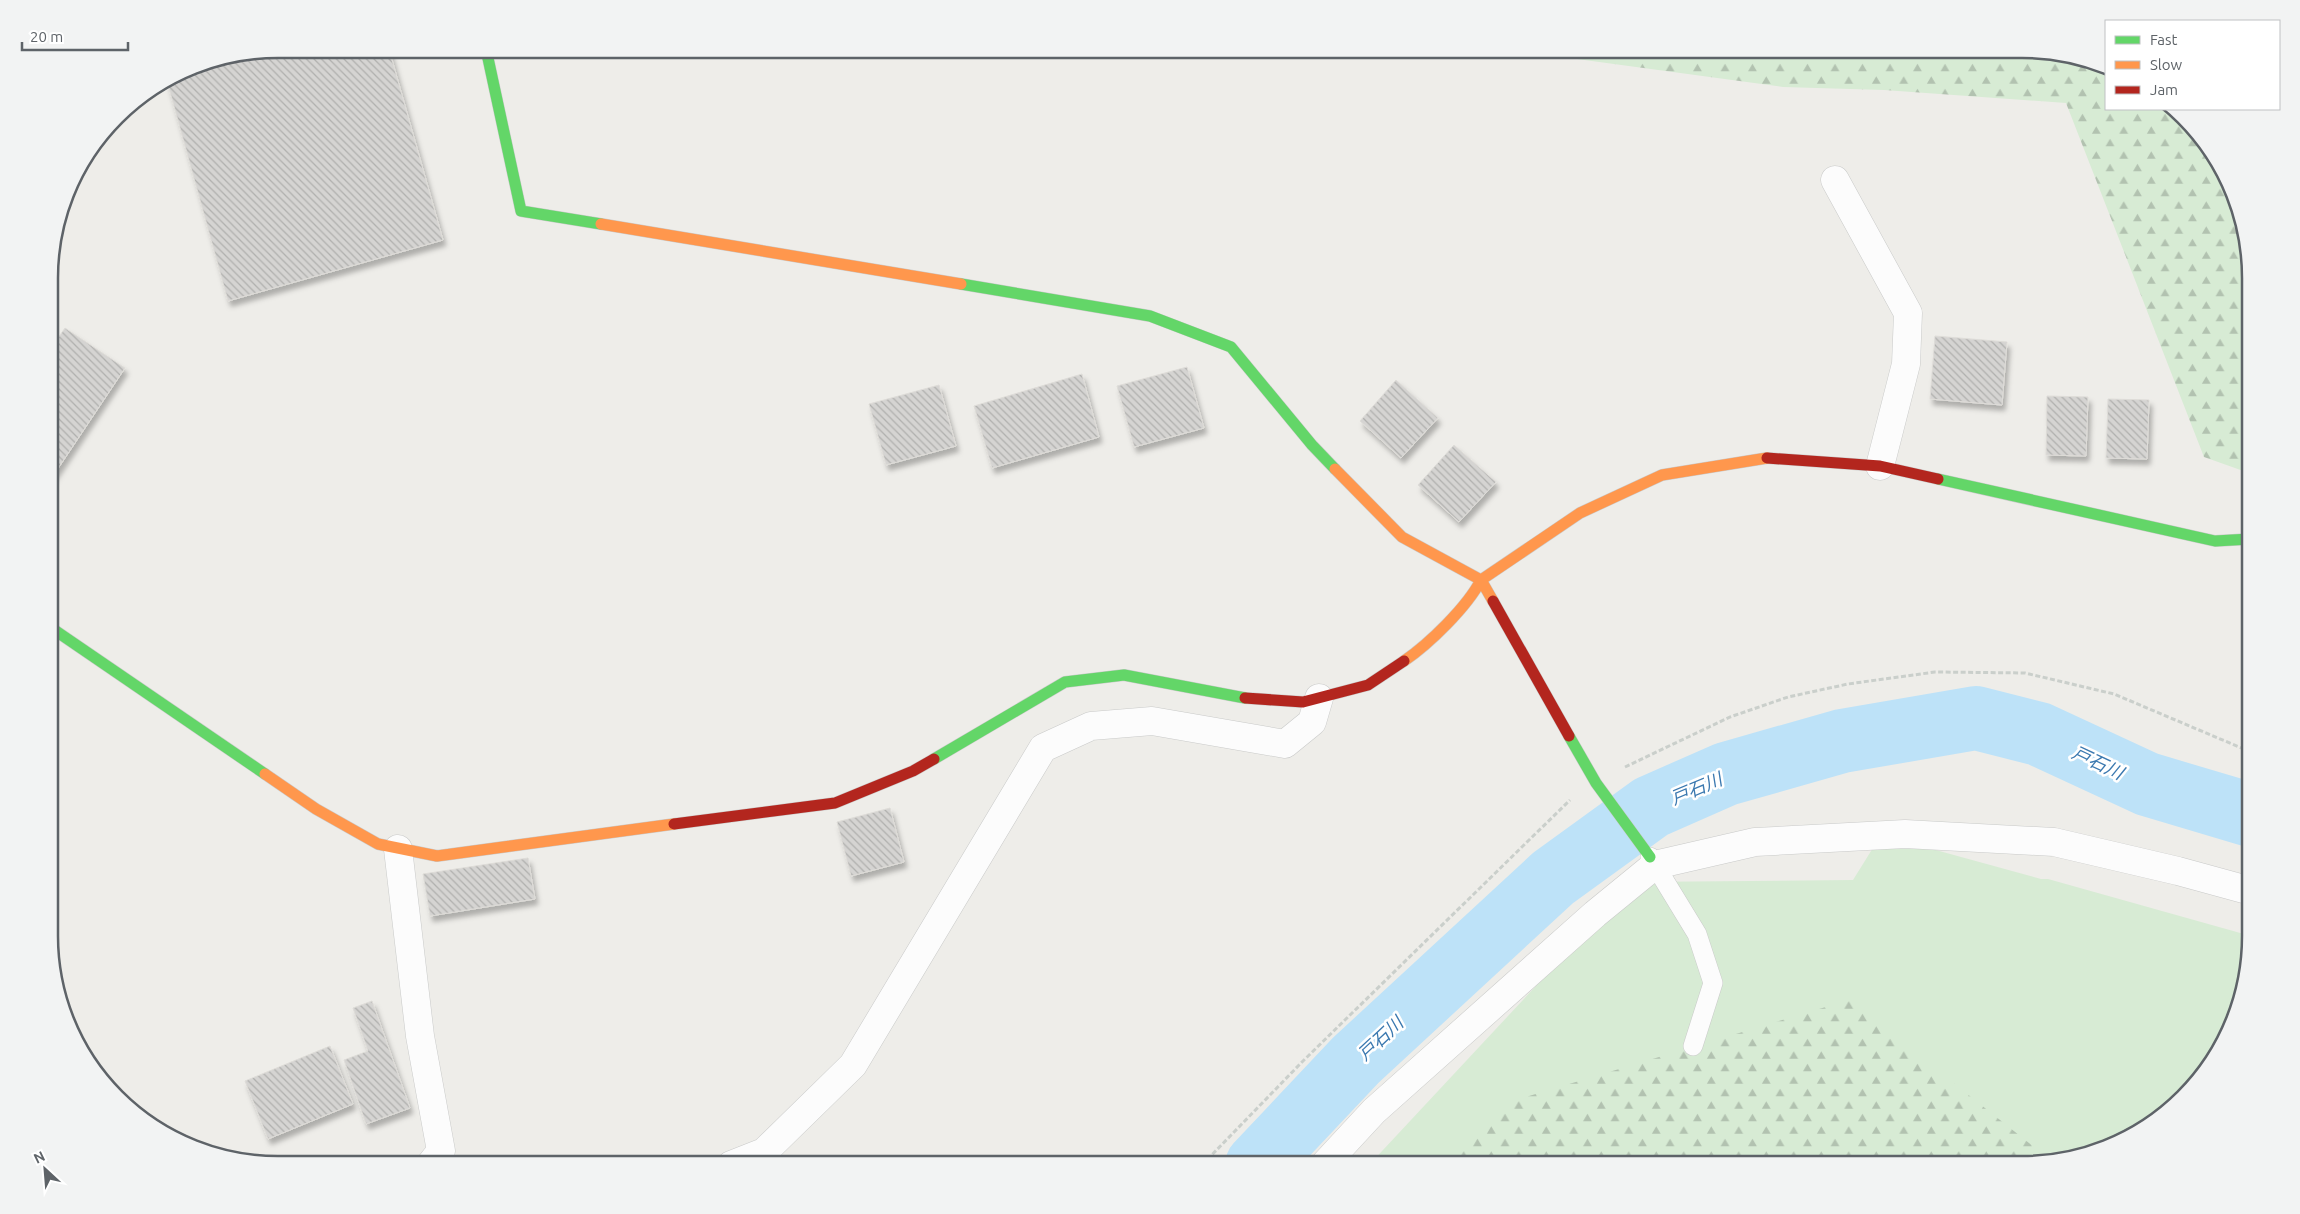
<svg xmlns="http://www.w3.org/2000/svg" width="2300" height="1214" font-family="Ubuntu,'Noto Sans JP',sans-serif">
<defs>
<pattern id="forest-firs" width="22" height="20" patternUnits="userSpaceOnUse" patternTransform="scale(1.25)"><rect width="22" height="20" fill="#d7ebd4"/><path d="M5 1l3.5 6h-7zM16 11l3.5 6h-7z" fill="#b2c2b0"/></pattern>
<pattern id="building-back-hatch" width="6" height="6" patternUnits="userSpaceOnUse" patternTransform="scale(1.25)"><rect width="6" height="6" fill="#d5d4d2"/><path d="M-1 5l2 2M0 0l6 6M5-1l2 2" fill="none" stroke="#b0b0ae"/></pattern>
<filter id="shadow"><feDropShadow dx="3" dy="5.5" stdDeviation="2.5" flood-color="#0004"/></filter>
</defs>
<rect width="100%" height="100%" fill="#eeede9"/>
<path fill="#d7ebd4" d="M1881 835 2041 879H2048L2251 936 2228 1038 2194 1088 2149 1127 2096 1153 2037 1165H1369L1633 882 1853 880Z"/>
<path fill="url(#forest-firs)" d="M1551 49H2023L2106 68V109H2176L2213 150 2249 248V473L2204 457 2066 103 1884 90 1783 87 1577 59Z
M1849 1000 2039 1151 2034 1165H1449L1509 1102Z"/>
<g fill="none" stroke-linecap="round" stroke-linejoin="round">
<path stroke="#bde2f8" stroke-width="64" d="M1257 1165 1356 1060 1553 878 1651 807 1726 774 1842 741 1976 718 2039 734 2147 784 2251 815"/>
</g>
<path fill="url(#building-back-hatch)" stroke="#dedcd8" filter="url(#shadow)" d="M277 49H389L443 240 228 301 167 81 190 66Z
M65 328 125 368 51 479 49 351Z
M1935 336 2007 342 2002 405 1930 399Z
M1187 367 1204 428 1134 447 1117 386Z
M1082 374 1099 437 992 468 974 406Z
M1396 380 1438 418 1401 458 1360 421Z
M939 385 956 446 886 465 869 404Z
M2047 396 2088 397 2086 456 2046 455Z
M2108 399 2149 400 2147 459 2106 458Z
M1454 445 1496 482 1459 522 1418 485Z
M890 808 904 862 851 876 837 822Z
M528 858 535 899 430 916 423 874Z
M372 1001 410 1108 366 1124 344 1060 368 1051 353 1008Z
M330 1046 353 1104 268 1139 245 1081Z"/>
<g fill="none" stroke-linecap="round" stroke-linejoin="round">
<defs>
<path id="lane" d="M1650 857 1697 934 1713 983 1693 1046"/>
<path id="street" d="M1835 180 1908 313 1906 364 1880 466
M398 849 420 1036 441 1151 430 1165
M731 1165 764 1152 853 1065 1043 748 1091 726 1152 721 1285 744 1312 722 1319 698
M1324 1165 1374 1111 1595 914 1655 865 1755 842 1905 834 2054 842 2178 871 2251 891"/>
<path id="fast" d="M486 49 521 211 601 224
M961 284 1150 316 1231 347 1312 445 1335 469
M1938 479 2215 541 2250 539
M50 627 265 774
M1569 736 1596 783 1650 857
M934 759 1065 682 1124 675 1245 698"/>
<path id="slow" d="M601 224 961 284
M1335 469 1402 537 1481 580 1493 601
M1404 661C1429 644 1467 607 1481 580L1580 513 1662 475 1767 458
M265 774 316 809 378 844 437 856 674 824"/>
<path id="jam" d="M1767 458 1880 466 1938 479
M1493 601 1569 736
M1245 698 1303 702 1368 685 1404 661
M674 824 835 803 913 771 934 759"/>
</defs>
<use href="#lane" stroke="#c9cac9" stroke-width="20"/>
<use href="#street" stroke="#c9cac9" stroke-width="29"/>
<use href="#fast" stroke="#cacaca" stroke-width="12"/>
<use href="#slow" stroke="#cacaca" stroke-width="12"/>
<use href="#jam" stroke="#cacaca" stroke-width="12"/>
<path stroke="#cacfcb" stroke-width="3" stroke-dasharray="5 2.5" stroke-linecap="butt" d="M1625 767 1730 717 1788 697 1848 684 1935 672 2025 673 2114 694 2251 752
M1202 1165 1303 1061 1570 800"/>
<use href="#lane" stroke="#fcfcfc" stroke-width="19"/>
<use href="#street" stroke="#fcfcfc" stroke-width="28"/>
<use href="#fast" stroke="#63d668" stroke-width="11"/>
<use href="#slow" stroke="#ff974d" stroke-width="11"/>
<use href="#jam" stroke="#b3261e" stroke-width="11"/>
</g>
<g text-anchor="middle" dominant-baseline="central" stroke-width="5" stroke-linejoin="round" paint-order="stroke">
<g font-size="18" font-style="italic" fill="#3b79b0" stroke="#fff">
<text transform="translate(2098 762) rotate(25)">戸石川</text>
<text transform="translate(1696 788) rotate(-23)">戸石川</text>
<text transform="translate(1380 1038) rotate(-43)">戸石川</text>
</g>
</g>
<path d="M0 0H2300V1214H0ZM278 58H2022A220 220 0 0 1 2242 278V936A220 220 0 0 1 2022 1156H278A220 220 0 0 1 58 936V278A220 220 0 0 1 278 58Z" fill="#f2f3f3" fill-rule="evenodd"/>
<path fill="none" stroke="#5e6368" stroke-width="2.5" d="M278 58H2022A220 220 0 0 1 2242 278V936A220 220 0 0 1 2022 1156H278A220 220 0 0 1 58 936V278A220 220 0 0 1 278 58Z"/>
<rect x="2105" y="20" width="175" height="90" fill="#ffffff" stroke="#bfc1c3"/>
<rect x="2115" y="36" width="25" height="8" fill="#63d668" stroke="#bfc1c3"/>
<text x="2150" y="45" font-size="15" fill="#5e6368">Fast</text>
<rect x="2115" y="61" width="25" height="8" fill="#ff974d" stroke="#bfc1c3"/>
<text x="2150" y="70" font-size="15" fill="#5e6368">Slow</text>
<rect x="2115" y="86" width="25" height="8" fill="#b3261e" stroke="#bfc1c3"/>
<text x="2150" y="95" font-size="15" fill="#5e6368">Jam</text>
<g transform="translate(45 1169) rotate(334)" stroke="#ffffff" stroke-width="4" paint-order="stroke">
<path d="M0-4L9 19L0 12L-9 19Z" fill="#5e6368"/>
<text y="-8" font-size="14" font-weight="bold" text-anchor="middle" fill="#5e6368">N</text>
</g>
<path d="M22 42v8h106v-8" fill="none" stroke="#5e6368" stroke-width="2.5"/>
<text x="30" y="42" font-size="15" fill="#5e6368" stroke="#ffffff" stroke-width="4" paint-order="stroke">20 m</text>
</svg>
